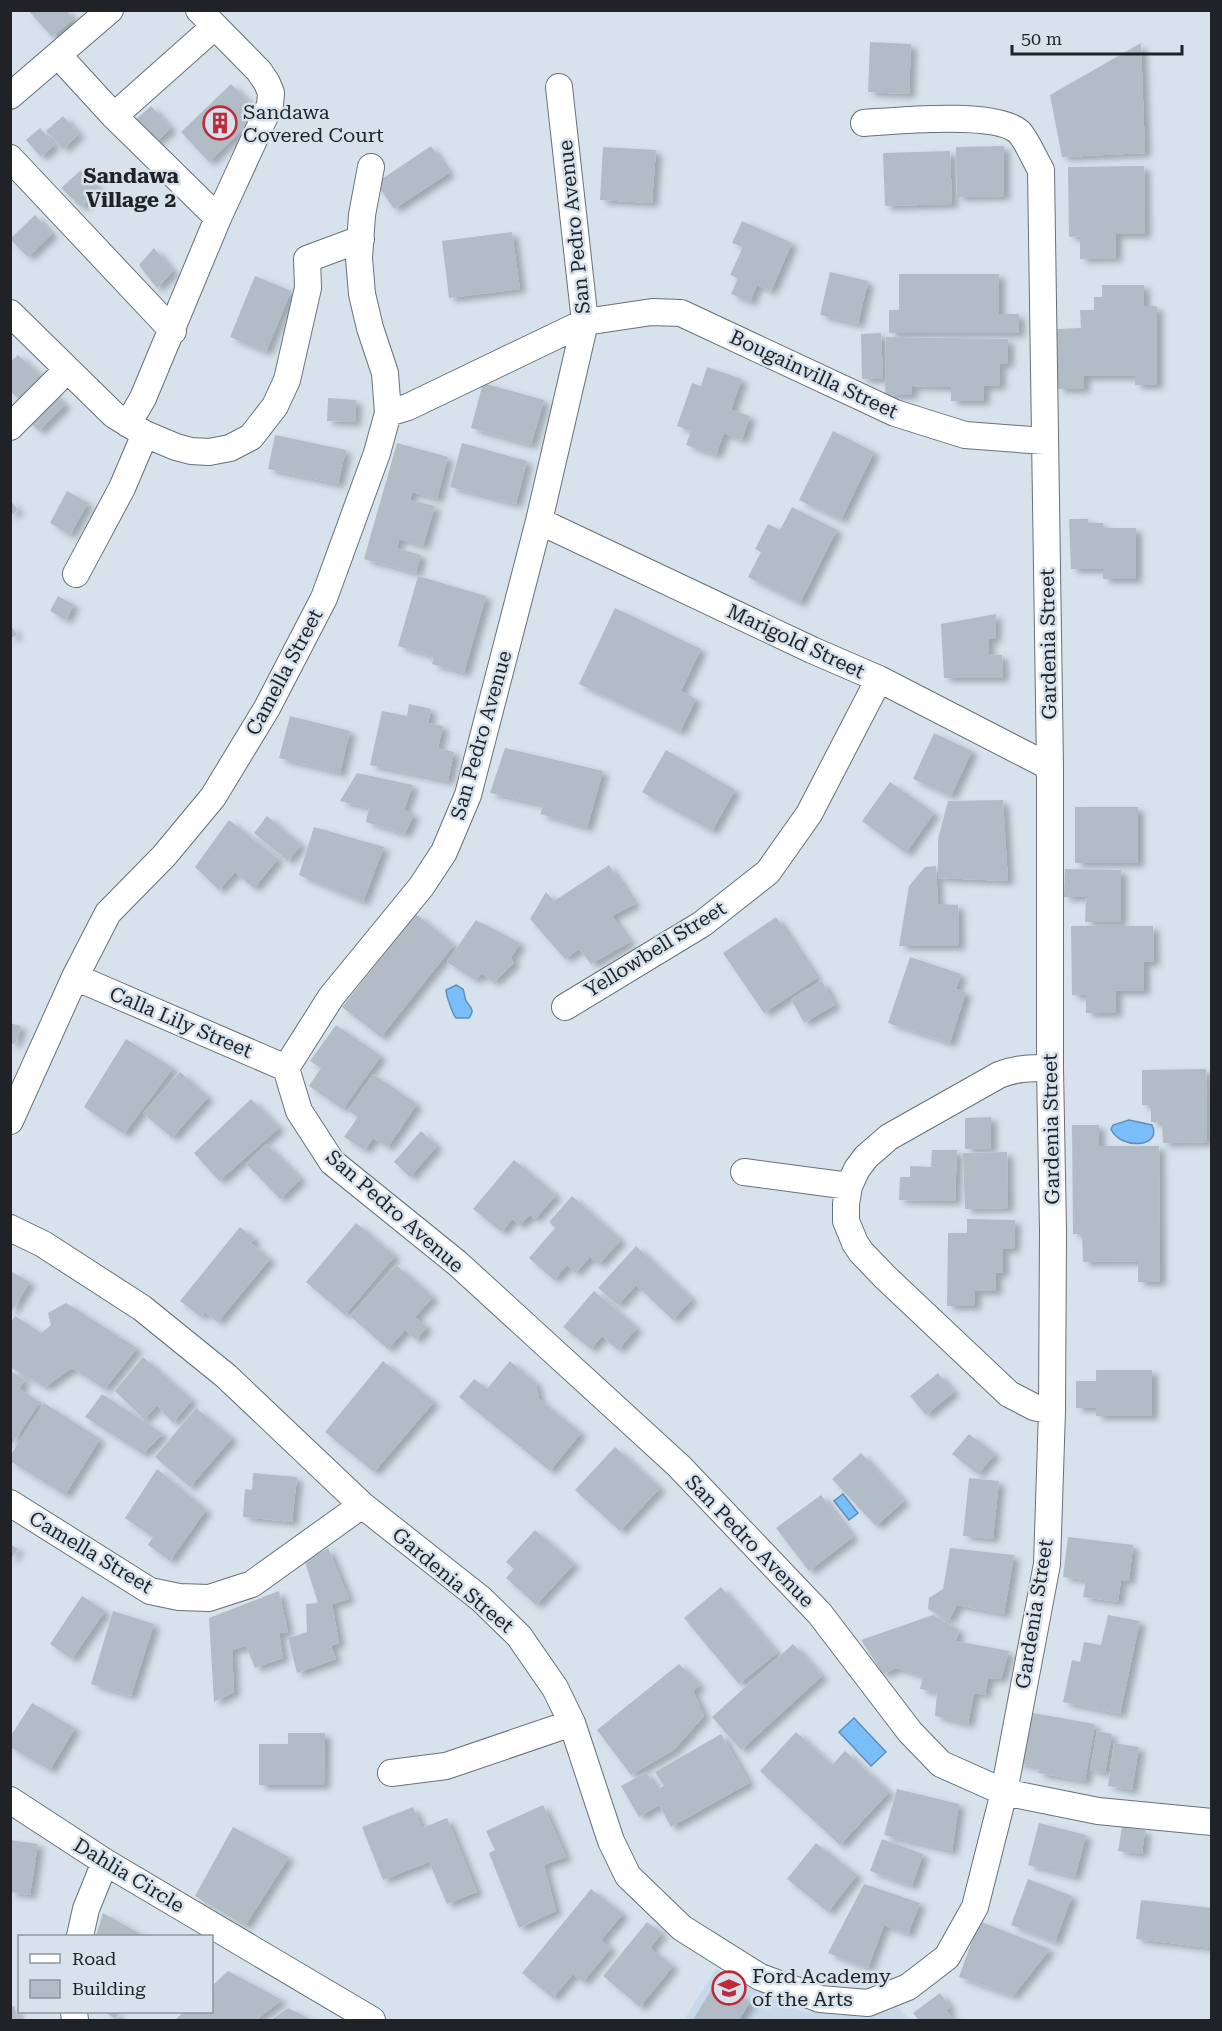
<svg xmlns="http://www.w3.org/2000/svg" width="1222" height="2031" font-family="'Roboto Serif',serif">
<defs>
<filter id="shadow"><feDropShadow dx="6" dy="4" stdDeviation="3" flood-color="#0004"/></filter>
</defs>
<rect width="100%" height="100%" fill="#d7e2ed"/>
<path fill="#c7d8e9" d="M716 1969 800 2011 874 2014 896 2006 910 2020H684Z"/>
<path fill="#79befb" stroke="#5e90bb" stroke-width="1.5" d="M456 985 463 989C465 993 464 999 467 1002 471 1009 475 1009 469 1018H456C453 1015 446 995 446 990Z
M1129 1120 1152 1125C1163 1148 1120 1150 1111 1129L1113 1125Z
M843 1494 858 1513 849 1520 834 1501Z
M854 1718 886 1752 871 1766 839 1732Z"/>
<path fill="#b1bcc7" filter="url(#shadow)" d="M28 10H66L73 19 52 37Z
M870 42 911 44 909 94 868 92Z
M1141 43 1145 153 1062 157 1050 95Z
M231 84 259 113 209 162 181 132Z
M151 106 171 128 155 143 134 121Z
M63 116 79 134 63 149 46 131Z
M40 128 54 145 41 157 26 140Z
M431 146 449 173 394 209 376 183Z
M1004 146V196L957 197 956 147Z
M603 147 656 150 652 203 600 200Z
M950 151 952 204 885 206 883 153Z
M1144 166 1145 234H1116V258L1080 259V236L1069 237 1068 167Z
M81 170 100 190 81 207 61 188Z
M35 215 52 234 28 257 10 239Z
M742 221 792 243 771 291 757 285 750 302 731 294 738 278 730 275 743 247 732 243Z
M512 232 520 289 449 298 442 241Z
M154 248 173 271 157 288 139 265Z
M830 272 868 281 858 324 820 315Z
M899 274H999V314H1019V333H889V310H899Z
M255 276 291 291 266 352 230 337Z
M1102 285H1144V306H1157V385H1135V376H1084V389H1058L1057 329 1081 328 1080 310H1094V297H1102Z
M881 333 883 379H862L861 334Z
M886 337 1008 339V364H1000V386H984V401H951V387L912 386V395H885Z
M18 355 43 378 21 401 10 391V362Z
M707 367 742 379 731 410 750 416 742 440 724 433 716 455 686 445 691 431 677 426 692 383 701 386Z
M483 383 544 400 531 445 471 428Z
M47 387 65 405 39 431 21 414Z
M328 398 356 400 355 422 327 421Z
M833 431 874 452 841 520 799 500Z
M275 435 346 450 338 484 268 469Z
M397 443 448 457 437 499 412 492 410 500 435 506 423 546 399 539 397 548 421 555 416 573 364 559Z
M462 443 527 461 516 504 450 487Z
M67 491 88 503 70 535 50 523Z
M10 500 18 510 10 516Z
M792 507 837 530 800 603 748 577 761 552 755 549 768 524 780 530Z
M1069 519H1088V523H1103V528H1136V579H1103V569H1071Z
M418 576 486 596 464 673 432 664 434 657 398 646Z
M58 596 74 605 66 620 50 611Z
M615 608 701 649 681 691 696 699 680 732 579 684Z
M996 614 995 639H989V654L1002 655 1003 678H944L941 624Z
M10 624 17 635 10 638Z
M409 704 431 709 428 723 443 726 438 748 454 752 448 781 370 765 382 711 407 716Z
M290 716 350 731 340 773 279 758Z
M934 733 972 751 951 796 913 779Z
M505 748 603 771 587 828 540 814 544 805 490 793Z
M666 750 735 790 712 831 642 792Z
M357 773 413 785 404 810 414 814 405 834 366 822 369 808 340 801Z
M890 782 934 813 906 853 862 821Z
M1003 800 1008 881 938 878V839L948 801Z
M1075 807H1138V863H1075Z
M267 816 301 845 288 861 254 833Z
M229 820 278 859 254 888 235 872 219 890 195 867Z
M314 827 384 847 363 902 299 875Z
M609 865 635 904 612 916 630 942 591 964 579 949 565 959 530 919 546 892 554 901Z
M936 866 938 904 958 905 959 946H899L909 886 925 867Z
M1065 869 1121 870V922H1085L1086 897H1064Z
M416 914 454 945 381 1037 342 1007Z
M776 917 817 978 764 1013 723 953Z
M476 920 520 943 511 958 514 963 494 982 482 974 475 980 447 962Z
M1071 926H1153L1154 962H1144V991H1116V1013H1086V995H1072Z
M910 957 961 974 956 989 966 992 950 1043 888 1023Z
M822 981 835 1005 804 1023 791 999Z
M10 1023 21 1026 15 1044 10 1043Z
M336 1025 381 1056 343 1109 309 1086 321 1068 310 1061Z
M126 1039 173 1068 124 1134 84 1107Z
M1206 1069 1207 1142 1163 1143 1162 1122H1151V1105H1142V1070Z
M180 1072 208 1097 172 1138 143 1113Z
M373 1074 417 1104 388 1147 373 1138 365 1150 344 1137 358 1117 348 1111Z
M251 1099 279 1128 219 1181 194 1153Z
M991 1117V1148L965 1149V1118Z
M1072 1125H1099V1146H1159L1160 1282H1138V1261L1083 1262 1082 1234H1073Z
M421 1131 437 1146 410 1177 394 1162Z
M266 1144 301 1179 280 1199 246 1164Z
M932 1150H957L955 1201 899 1200 900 1177H910V1166L931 1167Z
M1007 1152 1008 1208 965 1209 963 1153Z
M514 1160 556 1195 535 1219 530 1215 520 1225 512 1219 502 1232 473 1209Z
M572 1196 621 1240 599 1264 590 1257 575 1273 567 1265 554 1280 529 1258 555 1228 549 1222Z
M967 1219 1015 1220 1014 1249H1003V1273H996V1291H975V1306H947L948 1233H967Z
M356 1223 395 1256 345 1315 306 1282Z
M240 1227 255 1239 251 1243 270 1259 218 1322 205 1312 201 1317 180 1301Z
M636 1246 692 1299 673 1320 636 1285 618 1305 598 1288Z
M396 1265 433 1297 415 1317 427 1327 416 1340 405 1330 388 1349 350 1316Z
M10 1271 30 1282 10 1314Z
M594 1291 637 1328 618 1350 602 1336 591 1349 563 1327Z
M66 1303 137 1348 105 1389 72 1368 45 1387 10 1367V1324L15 1316 41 1333 51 1325 48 1313Z
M143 1357 192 1400 173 1423 157 1406 144 1419 115 1391Z
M383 1361 434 1402 374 1472 325 1432Z
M510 1361 536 1383 539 1399 581 1433 550 1471 459 1397 474 1379 487 1389Z
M1096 1370H1152V1416H1096V1408H1076V1381H1096Z
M10 1371 25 1380 19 1389 40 1402 10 1447Z
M938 1373 954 1392 926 1415 910 1396Z
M102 1394 163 1434 143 1454 85 1417Z
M44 1403 100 1439 65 1495 10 1461V1456Z
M196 1408 232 1438 190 1487 155 1457Z
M969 1434 995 1454 978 1474 952 1454Z
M615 1447 660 1488 620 1531 575 1490Z
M861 1453 904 1501 876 1526 832 1479Z
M157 1469 206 1510 170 1561 148 1545 153 1537 125 1518Z
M253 1473 297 1477 292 1522 243 1517 245 1489 252 1490Z
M969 1478 999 1481 993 1539 963 1536Z
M821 1495 853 1537 809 1571 776 1528Z
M535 1530 574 1564 536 1605 506 1578 514 1569 506 1562Z
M1068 1537 1133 1545 1129 1581 1121 1580 1118 1602 1083 1597 1086 1580 1063 1577Z
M10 1544 18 1549 10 1560Z
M328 1548 349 1599 332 1604 339 1643 331 1646 336 1659 297 1673 288 1638 307 1632 306 1604 318 1603 305 1562Z
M950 1548 1014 1555 1004 1614 957 1605 949 1620 928 1609 929 1598 943 1589Z
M721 1587 777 1653 739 1684 684 1618Z
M279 1591 288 1632 279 1633 283 1658 255 1668 246 1646 232 1650 234 1692 214 1702 209 1618Z
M82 1596 105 1611 72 1659 50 1644Z
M113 1611 154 1624 131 1696 91 1684Z
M933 1615 959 1630 956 1641 1009 1651 1001 1679 988 1678 985 1695 974 1693 968 1724 935 1716 937 1692 920 1689 923 1676 896 1668 883 1674 861 1640Z
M1108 1615 1140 1621 1120 1714 1063 1702 1072 1660 1080 1662 1084 1642 1101 1645Z
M793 1644 822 1676 741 1750 712 1717Z
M679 1664 700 1685 693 1691 704 1716 674 1750 631 1775 597 1730Z
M32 1703 75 1728 50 1770 10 1747V1737Z
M1027 1712 1095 1724 1085 1781 1038 1773 1039 1767 1017 1763Z
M1097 1731 1112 1734 1105 1773 1090 1770Z
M796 1732 832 1765 845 1751 889 1792 840 1845 760 1771Z
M288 1733H325L324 1785H259V1744H288Z
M721 1734 749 1783 671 1827 659 1805 639 1817 621 1786 646 1772 657 1790 664 1786 655 1772Z
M1114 1743 1139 1747 1132 1790 1108 1786Z
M897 1789 959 1804 952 1851 884 1835Z
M543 1805 566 1857 544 1865 556 1911 519 1928 489 1853 495 1850 486 1831Z
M413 1807 422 1828 447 1818 477 1892 447 1904 429 1862 383 1880 362 1827Z
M1039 1823 1086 1835 1075 1877 1028 1865Z
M233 1827 289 1857 245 1926 195 1896Z
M1122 1827 1145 1830 1142 1854 1118 1851Z
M882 1839 923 1854 912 1886 870 1871Z
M10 1840 38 1844 30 1895 10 1892Z
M816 1843 857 1875 828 1912 787 1879Z
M1028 1879 1072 1896 1055 1942 1011 1925Z
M864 1884 920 1903 908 1934 884 1925 868 1968 828 1953Z
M591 1889 623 1914 601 1940 611 1948 583 1982 573 1974 553 1998 522 1973Z
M1141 1900 1212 1908V1948L1136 1939Z
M103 1913 144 1936H96Z
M979 1921 1050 1949 1013 1996 959 1977Z
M647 1922 662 1933 650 1948 673 1966 640 2007 603 1976Z
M228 1971 282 2000 256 2020H175L184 2012H212V1986Z
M716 1982 750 2002 739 2020H693Z
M940 1993 950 2007 946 2010 954 2020H919L913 2013Z
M10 2006H14L18 2020H10Z
M288 2008 312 2020H271Z
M105 2012H119L115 2019Z"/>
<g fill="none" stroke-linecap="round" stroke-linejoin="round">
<defs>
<path id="minor" d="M58 55 114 116 218 218
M559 87 585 322 539 521 468 795 444 852 421 887 331 997 286 1068 299 1111 332 1162 457 1263 679 1466 820 1614 910 1732 941 1764 1004 1792 1098 1811 1212 1822
M10 96 110 10
M114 116 214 27
M10 158 173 331
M10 313 114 415 145 434 176 447 191 451 209 452 230 448 251 437 275 406 287 380 308 288 307 259 361 239
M388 413 408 407 585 322 652 312 681 313 895 413 965 435 1044 441
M128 424 143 398 218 218 270 105 271 93 267 83 259 71 199 10
M10 427 67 370
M539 521 812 650 879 679 1050 767
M76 574 122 488 145 434
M75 977 286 1068
M565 1007 702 924 768 872 809 814 879 679
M1050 1068C1031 1068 1016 1068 999 1075L889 1137 866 1157 857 1169 849 1186 846 1204V1221L855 1243 861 1252 885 1277 1009 1394 1034 1407 1052 1411
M10 1121 75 977 108 913 164 856 213 797 267 708 324 598 377 453 388 413 385 373 370 328 362 294 359 258 362 215 371 167
M744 1172 849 1186
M10 1228 43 1244 142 1308 226 1376 362 1505 481 1599 519 1636 555 1688 572 1723 611 1841 628 1876 682 1928 760 1977 820 1999 868 2003 908 1987 947 1957 975 1907 1004 1792 1047 1564 1052 1411 1053 1231 1050 1068V767L1041 170C1034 158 1028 143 1020 133 998 110 895 121 864 123
M10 1503 150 1591 179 1597 209 1598 252 1584 362 1505
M391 1773 446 1766 572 1723
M10 1800 105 1862 372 2020
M80 1936 86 1909 105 1862
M74 2012 75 2020"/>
</defs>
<use href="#minor" stroke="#67717a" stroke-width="28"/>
<use href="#minor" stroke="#fff" stroke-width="26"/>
</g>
<defs>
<symbol id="building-ring" viewBox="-11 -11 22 22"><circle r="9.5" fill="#d7e2ed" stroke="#bc2c3b" stroke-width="1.5"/><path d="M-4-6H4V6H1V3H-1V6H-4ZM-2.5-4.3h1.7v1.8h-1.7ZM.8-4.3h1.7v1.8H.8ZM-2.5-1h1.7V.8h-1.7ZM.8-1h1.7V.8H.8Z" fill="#bc2c3b"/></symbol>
<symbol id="school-ring" viewBox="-11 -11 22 22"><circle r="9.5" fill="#d7e2ed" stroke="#bc2c3b" stroke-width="1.5"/><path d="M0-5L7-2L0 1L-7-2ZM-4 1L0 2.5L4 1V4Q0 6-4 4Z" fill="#bc2c3b"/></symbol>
</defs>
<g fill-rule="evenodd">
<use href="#building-ring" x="201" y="104" width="38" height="38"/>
<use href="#school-ring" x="710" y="1969" width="38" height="38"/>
</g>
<g text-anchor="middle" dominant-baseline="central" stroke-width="5" stroke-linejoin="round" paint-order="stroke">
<g font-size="20" fill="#1f2327" stroke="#d7e2ed" text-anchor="start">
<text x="243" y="112">Sandawa<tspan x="243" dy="23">Covered Court</tspan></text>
<text x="752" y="1976">Ford Academy<tspan x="752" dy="23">of the Arts</tspan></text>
</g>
<g font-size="20" fill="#1f2327" stroke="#d7e2ed">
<text transform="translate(574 227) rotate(-96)">San Pedro Avenue</text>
<text transform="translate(814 374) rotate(25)">Bougainvilla Street</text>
<text transform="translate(796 641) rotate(25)">Marigold Street</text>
<text transform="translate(1048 644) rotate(-91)">Gardenia Street</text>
<text transform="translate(284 672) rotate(-62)">Camella Street</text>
<text transform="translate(481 735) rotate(-74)">San Pedro Avenue</text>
<text transform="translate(655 949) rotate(-32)">Yellowbell Street</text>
<text transform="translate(181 1022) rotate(23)">Calla Lily Street</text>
<text transform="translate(1051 1129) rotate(-91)">Gardenia Street</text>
<text transform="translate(395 1211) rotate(41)">San Pedro Avenue</text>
<text transform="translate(750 1541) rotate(46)">San Pedro Avenue</text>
<text transform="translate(91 1552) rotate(31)">Camella Street</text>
<text transform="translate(453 1580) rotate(40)">Gardenia Street</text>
<text transform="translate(1034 1614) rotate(-81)">Gardenia Street</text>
<text transform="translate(129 1875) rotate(31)">Dahlia Circle</text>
</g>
<g font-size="21" font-weight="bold" fill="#1f2327" stroke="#d7e2ed">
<text x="131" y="176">Sandawa<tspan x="131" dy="24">Village 2</tspan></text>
</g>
</g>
<rect width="1222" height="2031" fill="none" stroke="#1f2327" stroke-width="24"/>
<rect x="18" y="1935" width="195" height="78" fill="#d7e2ed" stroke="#8d969e" stroke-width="1.5"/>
<rect x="30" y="1954" width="30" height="9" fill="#ffffff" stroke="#8d969e" stroke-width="1.5"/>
<text x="72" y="1965" font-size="18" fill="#1f2327">Road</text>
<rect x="30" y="1980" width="30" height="18" fill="#b1bcc7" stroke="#8d969e" stroke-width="1.5"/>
<text x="72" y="1995" font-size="18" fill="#1f2327">Building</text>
<path d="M1012 45v9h170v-9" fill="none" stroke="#1f2327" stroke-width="3"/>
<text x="1021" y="45" font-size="18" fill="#1f2327" stroke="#d7e2ed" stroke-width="4.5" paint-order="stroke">50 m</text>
</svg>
